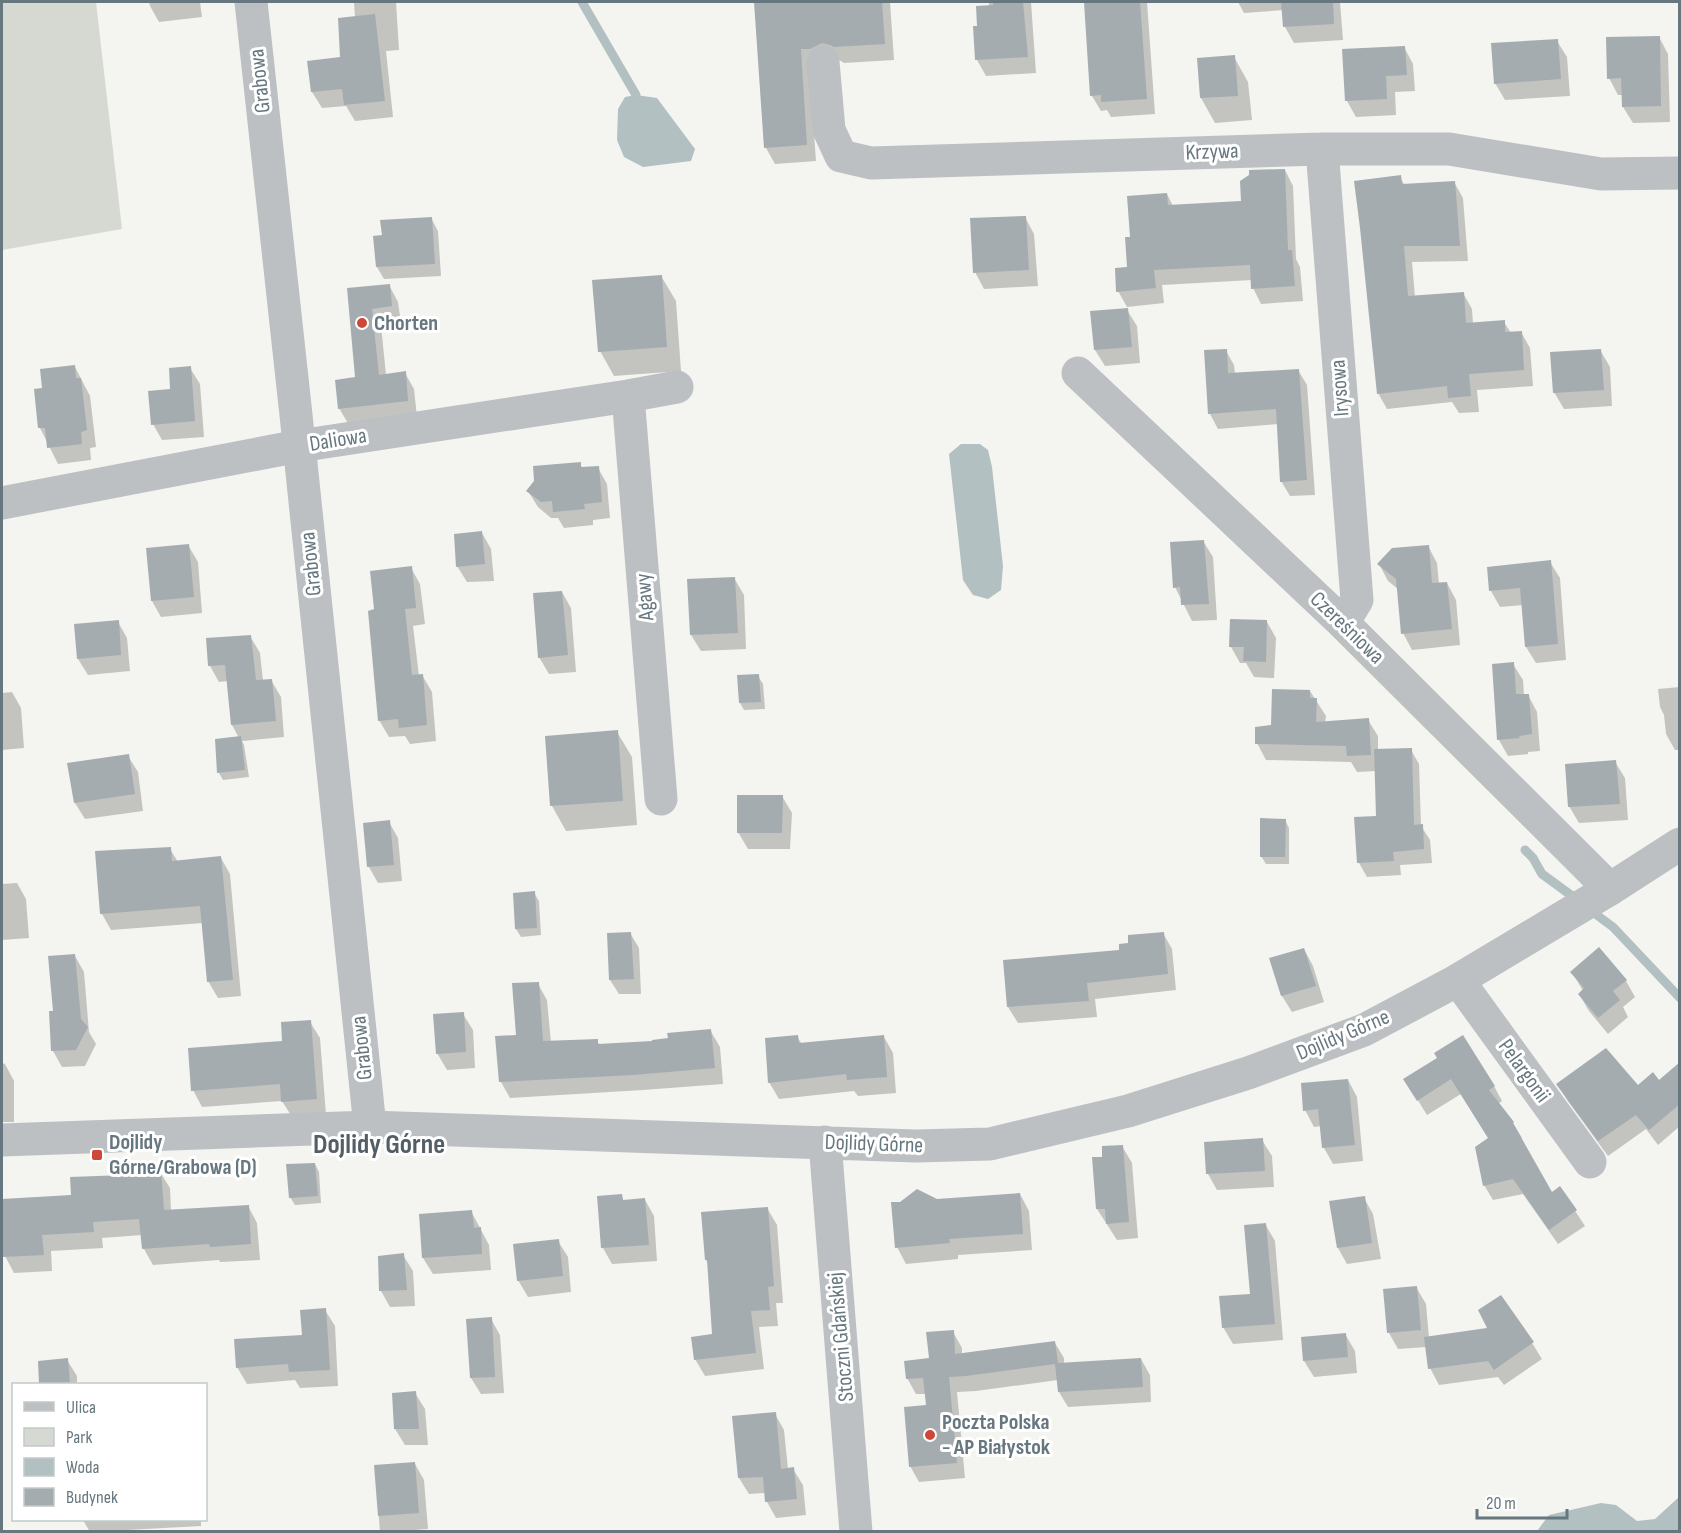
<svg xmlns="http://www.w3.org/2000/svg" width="1681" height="1533" font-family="'Sofia Sans Condensed',sans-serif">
<rect width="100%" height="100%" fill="#f4f4f1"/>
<path fill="#d5d9d1" d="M2 2H96L122 229 2 250Z"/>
<path fill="#b2c0c1" d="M636 95 657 98 695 149 691 161 643 167 624 157 617 140 618 109 625 97Z
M961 444H980L988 450 992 467 1003 566 1001 590 988 599 973 595 963 580 949 454Z
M1679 1497V1531H1537L1549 1515 1601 1503 1616 1505 1637 1521 1655 1519Z"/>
<path fill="#0003" d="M149 2H200L202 17 159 22 150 6Z
M354 2H396L399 50 386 51 393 117 355 121 346 106 322 108 312 92 309 62 342 59 355 18Z
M756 2H890L894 60 844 63 841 61 832 59 809 65 816 161 775 164 766 148Z
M989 2H1031L1036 73 986 76 977 60 975 27H978L989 7Z
M1085 2H1147L1155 114 1111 117 1107 110 1101 111 1092 96Z
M1238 2H1340L1343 40 1294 43 1285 27 1284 10 1244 13Z
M1659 37 1668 54 1670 122 1633 123 1623 107V95H1618L1609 78Z
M1557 41 1567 57 1570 96 1505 100 1495 83Z
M1404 47 1413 64 1415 91 1395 92 1396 115 1356 117 1347 101Z
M1234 57 1248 82 1252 120 1215 123 1201 98Z
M1285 170 1293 186 1296 259 1300 267 1303 301 1261 304 1253 288 1252 280 1162 285 1164 303 1127 307 1118 291 1129 269 1131 239 1167 194 1173 206 1243 203Z
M1400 177 1405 186 1454 182 1463 198 1468 261 1412 262 1415 297 1463 293 1472 309 1473 324 1504 322 1511 333 1521 332 1530 348 1533 386 1477 390 1479 412 1459 413 1452 402 1387 409 1378 393Z
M1025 217 1034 234 1038 286 984 289 975 272Z
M431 218 438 231 441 276 384 279 377 267 374 237H383Z
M661 276 676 301 681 371 614 376 600 351Z
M389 285 398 302 401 323 381 325 386 375 405 373 414 389 417 417 349 425 339 408 357 379 348 290Z
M1127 310 1137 326 1140 363 1105 366 1095 350Z
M1600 350 1610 367 1612 406 1564 409 1554 392Z
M1226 351 1234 365 1235 374 1298 370 1307 385 1315 495 1290 496 1281 481 1278 424 1218 429 1210 414Z
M75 367 90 396 96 447 90 448 91 460 58 464 40 428 44 390Z
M190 368 200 384 204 437 162 440 153 424 171 390Z
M580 464 583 469 598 468 607 484 610 518 593 520V525L564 528 558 518H551L538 507 528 491Z
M482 533 491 549 494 581 467 582 457 566Z
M1203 541 1213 557 1217 620 1192 621 1175 587Z
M188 545 198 562 202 613 161 617 152 601Z
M1428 546 1437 563 1439 584 1447 583 1456 600 1460 645 1412 650 1403 633 1398 589 1388 581 1379 564Z
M1550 562 1560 578 1566 660 1536 663 1526 647 1523 605 1500 607 1491 591Z
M411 568 420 584 425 624 413 626 419 676 422 675 432 692 436 741 410 744 405 736 389 737 379 720Z
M734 578 744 595 746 649 701 651 691 635Z
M562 592 571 608 576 672 549 674 539 657Z
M118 622 127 638 130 671 88 675 78 659 75 625Z
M1267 622 1276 638 1274 678 1254 677 1246 663H1240L1231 647Z
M250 636 260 653 263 681 271 680 281 697 284 737 242 741 244 745 249 777 223 780 219 773 239 738 232 725 228 681 219 682 210 666Z
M1513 664 1523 680 1524 695H1528L1537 712 1540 751 1528 752V754L1508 756 1499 740Z
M758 676 763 684 765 709 744 710 740 703Z
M1680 687V750H1675L1666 734 1664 715 1660 707 1658 689Z
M1310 691 1326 716 1325 723 1368 720 1378 736V751L1411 750 1419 764 1421 826 1430 840 1432 863 1400 865 1401 875 1367 877 1359 863 1356 818 1378 817 1376 771 1357 772 1351 762 1266 760 1257 743Z
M12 692 21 708 24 748 2 750V693Z
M617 732 632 757 637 825 566 831 552 806 547 737Z
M128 756 138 772 143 811 85 819 75 803Z
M1615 762 1625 778 1628 820 1579 823 1569 806Z
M782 796 792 813 790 849H748L738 832Z
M1285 820 1289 828V864H1266L1261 856Z
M389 822 398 838 402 881 378 883 369 867 365 824Z
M170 849 178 862 221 858 230 874 241 996 218 998 208 981 203 923 111 930 102 914 97 852Z
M17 883 26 899 29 938 2 940V884Z
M534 893 539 901 541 935 521 937 516 929Z
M630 933 639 948 641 994H619L610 980 608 934Z
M1163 933 1172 949 1176 990 1095 999 1097 1017 1018 1023 1008 1007 1121 951Z
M1304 949 1313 966 1324 1002 1292 1012 1282 996 1271 959Z
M75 956 84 972 89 1032 96 1044 85 1066 62 1067 53 1051 55 1012Z
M1572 972 1626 981 1635 997 1623 1007 1628 1017 1608 1034 1589 1011 1579 994 1583 991Z
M538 984 547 1000 551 1043 597 1040 600 1046 654 1043 710 1030 720 1047 723 1084 643 1090 510 1098 501 1082Z
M463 1014 473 1030 475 1068 447 1070 437 1053Z
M310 1022 320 1038 326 1115 292 1117 282 1101 202 1107 193 1090 283 1043Z
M797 1037 802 1044 884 1037 893 1053 896 1093 858 1096 854 1091 779 1099 769 1082Z
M1439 1058 1494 1086 1502 1101 1498 1104 1513 1123 1522 1138 1520 1139 1552 1194 1560 1188 1585 1226 1558 1244 1523 1194 1493 1200 1484 1185 1489 1139 1461 1094 1427 1115 1414 1094Z
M2 1063 5 1064 14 1081V1122H2Z
M1680 1064V1126L1658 1145 1646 1129 1608 1156 1567 1100 1558 1084 1638 1087 1659 1082Z
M1348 1080 1357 1097 1363 1161 1333 1164 1324 1148 1321 1126 1314 1127 1305 1110Z
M1262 1140 1272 1156 1274 1187 1217 1190 1208 1174 1206 1143Z
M1122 1146 1132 1163 1138 1238 1117 1240 1097 1209 1104 1158Z
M315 1164 319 1172 321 1203 295 1205 290 1197Z
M160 1172 170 1188 171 1211 248 1206 257 1223 260 1260 220 1262 219 1260 153 1265 144 1249 142 1235 102 1238 103 1248 51 1251 52 1271 14 1273 5 1256 2 1201 73 1196 127 1176Z
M1020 1194 1029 1211 1032 1250 958 1255V1259L906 1264 897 1247Z
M621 1196 624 1201 645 1200 654 1216 657 1261 612 1264 603 1248Z
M1364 1198 1373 1214 1381 1259 1347 1264 1338 1248Z
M767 1208 777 1225 783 1303H776L778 1326 759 1327 764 1369 705 1376 695 1359 714 1336 709 1264 706 1260Z
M471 1211 489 1245 491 1270 433 1274 423 1258Z
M1265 1224 1275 1241 1283 1340 1233 1344 1223 1327 1251 1295Z
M558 1241 568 1257 571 1292 528 1297 518 1280Z
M403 1255 413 1271 415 1306 390 1307 381 1291Z
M1416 1287 1426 1304 1429 1338 1532 1343 1542 1359 1504 1385 1498 1377 1439 1385 1430 1368 1427 1347 1398 1349 1389 1333Z
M325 1310 335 1326 338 1386 300 1388 295 1380 247 1384 237 1367 303 1336Z
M491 1319 500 1335 504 1393 481 1394 471 1378Z
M953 1332 962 1348V1355L1055 1343 1064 1358V1364L1141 1359 1150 1375 1151 1402 1068 1407 1059 1392 1058 1380 976 1391 957 1392 965 1478 919 1482 910 1466 927 1407 926 1394H916L907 1378 930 1359Z
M1345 1334 1355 1351 1357 1373 1314 1377 1304 1361Z
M67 1360 77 1376V1384H41L39 1362Z
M415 1393 425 1409 428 1445H405L395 1429Z
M775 1414 784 1430 788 1469H793L803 1485 806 1515 776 1518 767 1502 766 1493 749 1494 739 1478Z
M415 1464 424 1480 428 1529 414 1530V1532H380L375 1467Z
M83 1520H201V1526L90 1532Z"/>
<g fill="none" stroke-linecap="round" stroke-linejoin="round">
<path stroke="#b2c0c1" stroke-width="9" d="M582 2 636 95
M1525 850 1533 858 1542 874 1579 901
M1590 910 1613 927 1680 998"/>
</g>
<path fill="#a4acb0" d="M754 2H882L885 44 834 47 830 45 822 43 810 49H801L807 145 764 148Z
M993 2H1023L1028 57 975 60 973 26H977L976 6 993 5Z
M1084 2H1140L1147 99 1101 102V95L1090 96Z
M1281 2H1333L1334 24 1283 27Z
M375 14 385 101 344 105 342 89 311 92 307 61 340 57 338 18Z
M1660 36 1661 106 1622 107 1621 78 1607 79 1606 37Z
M1558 39 1561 79 1494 84 1491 43Z
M1405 46 1407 75 1386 76 1387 99 1345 101 1342 49Z
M1235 55 1238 96 1200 98 1197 58Z
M1285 169 1288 250H1292L1295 286 1251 289 1250 265 1154 270 1156 288 1116 292 1115 268 1127 267 1125 237H1130L1127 196 1167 193 1168 205 1241 201 1240 181 1249 175V170Z
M1401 175 1402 184 1455 181 1460 246H1404L1408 296 1464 292 1466 323 1505 320V332L1522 331 1524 370 1469 374 1471 396 1448 398 1447 386 1377 394 1360 228 1354 181Z
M1026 216 1029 270 973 273 970 218Z
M432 217 435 264 376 267 373 236 382 235 380 220Z
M662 275 667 347 598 352 592 280Z
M390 284 392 306 372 309 379 375 406 371 408 401 338 409 335 380 355 377 347 288Z
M1128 308 1132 347 1094 350 1090 311Z
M1227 349 1228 373 1299 369 1307 480 1280 482 1276 409 1208 414 1204 350Z
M1601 349 1604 390 1553 393 1550 352Z
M75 365 76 378H81L87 430 81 432 82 444 47 448 45 428H38L36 409 34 389 42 388 40 369Z
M191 366 195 421 151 425 148 391 170 389 169 368Z
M581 462V467L599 466 602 502 584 504 585 509 553 512 552 501 541 502 526 491 534 481 533 466Z
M482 531 485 564 456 567 454 534Z
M1204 540 1209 604 1181 605 1180 587 1173 588 1170 542Z
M189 544 194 597 151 601 146 548Z
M1429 545 1432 583 1447 582 1452 629 1401 634 1396 579 1377 564 1392 548Z
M1551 560 1558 644 1525 647 1520 588 1489 591 1487 567Z
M412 566 416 608 405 609 412 675 423 674 427 725 399 728 398 719 378 721 368 611 374 609 370 571Z
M735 577 738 633 690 635 687 579Z
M562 591 568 655 538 658 533 593Z
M1230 619 1267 620 1266 662 1243 661 1244 647H1229Z
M119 620 121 655 77 659 74 624Z
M251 635 256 680 272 679 276 721 231 725 225 665 208 666 206 638Z
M1514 662 1516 694H1529L1532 734 1519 736 1520 738 1497 740 1492 664Z
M759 674 761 702 739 703 737 675Z
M1272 689 1310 690V698H1317L1316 722 1369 718 1371 755 1347 756 1346 746 1255 744V727L1271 725Z
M618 730 623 801 550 806 545 736Z
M241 736 245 770 217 773 215 739Z
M1412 748 1414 825 1423 824 1424 849 1393 852 1394 861 1357 863 1354 817 1376 816 1374 749Z
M129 754 135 794 74 803 67 763Z
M1616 760 1620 804 1568 807 1565 764Z
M737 795H783L782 833H737Z
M1260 818 1286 819 1285 857H1260Z
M390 820 394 865 367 867 363 823Z
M171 847 172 861 221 856 233 980 207 982 200 906 100 914 95 851Z
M535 891 537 928 515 929 513 893Z
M631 932 634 979 609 980 607 933Z
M1164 932 1168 974 1087 983 1089 1001 1007 1007 1003 960 1119 950V944L1128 943V935Z
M1599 947 1627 980 1613 991 1620 1000 1598 1018 1578 994 1584 988 1570 972Z
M1304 948 1316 986 1281 996 1269 958Z
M75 954 81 1019 88 1027 76 1050 51 1051 49 1011H53L48 956Z
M539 982 543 1041 598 1039V1044L652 1041V1040L668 1038 667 1033 711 1029 715 1068 633 1075 499 1082 495 1036 516 1035 512 983Z
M464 1012 466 1052 436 1054 433 1014Z
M311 1020 317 1099 281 1102 280 1084 191 1091 188 1048 282 1041 281 1022Z
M798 1035 799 1043 884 1035 887 1077 847 1080 846 1074 768 1083 765 1038Z
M1463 1035 1495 1086 1489 1090 1514 1122 1513 1123 1552 1192 1560 1186 1577 1210 1549 1230 1513 1179 1483 1186 1475 1147 1488 1138 1451 1079 1417 1101 1403 1079 1437 1058 1434 1053Z
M1606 1048 1638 1085 1653 1072 1659 1080 1680 1062V1104L1649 1130 1636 1115 1598 1141 1556 1084Z
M1348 1079 1355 1145 1322 1148 1318 1109 1303 1111 1301 1083Z
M1263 1138 1265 1171 1206 1174 1204 1142Z
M1123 1145 1129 1222 1106 1224 1105 1209H1096L1092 1157H1102V1146Z
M315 1163 318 1196 289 1198 286 1164Z
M161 1170 164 1210 249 1205 251 1244 210 1247 209 1244 142 1249 139 1219 93 1222 94 1232 42 1235 44 1255 3 1257 2 1199 71 1195 70 1177 125 1175V1173Z
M917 1189 937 1199 1020 1193 1023 1234 949 1239 950 1243 895 1248 891 1202H900Z
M622 1194 623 1200 645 1198 649 1245 601 1248 597 1196Z
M1365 1196 1372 1243 1337 1248 1329 1201Z
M768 1207 774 1286 768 1287 770 1310 751 1311 756 1353 694 1360 691 1337 712 1334 707 1260H705L701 1212Z
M472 1210 474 1228 481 1227 482 1254 422 1258 419 1214Z
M1266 1223 1275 1324 1222 1328 1219 1296 1250 1294 1244 1225Z
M559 1239 563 1276 517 1281 513 1244Z
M404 1253 407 1290 379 1291 378 1256Z
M1417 1286 1421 1330 1387 1333 1383 1289Z
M1501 1295 1534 1342 1494 1370 1488 1361 1428 1369 1424 1337 1487 1328 1478 1310Z
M326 1308 330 1370 289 1372 288 1364 236 1368 234 1339 302 1335 300 1310Z
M492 1317 495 1377 470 1378 466 1319Z
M954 1330 955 1354 1055 1341 1058 1363 1141 1358 1143 1387 1058 1392 1055 1364 966 1376 949 1377 957 1463 909 1467 904 1407 926 1405 923 1378 906 1379 904 1361 929 1358 926 1332Z
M1346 1333 1348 1357 1303 1361 1301 1337Z
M68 1358 70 1384H39L38 1361Z
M416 1391 419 1429H394L392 1393Z
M776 1412 781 1469 794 1467 797 1499 765 1502 763 1477 738 1478 732 1416Z
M415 1462 419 1513 378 1516 374 1465Z"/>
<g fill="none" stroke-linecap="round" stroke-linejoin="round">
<path stroke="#bcc0c3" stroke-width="33" d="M823 62 829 130 841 156 871 163 1322 149H1449L1601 174 1680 173
M1322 149 1357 600 1343 623
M1078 373 1343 623 1610 889
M628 396 661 799
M2 503 299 446 628 396 677 387
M1458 980 1590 1162"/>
<path stroke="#bcc0c3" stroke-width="33" d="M251 2 296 415 370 1127
M2 1140 370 1127 916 1146 990 1144 1128 1111 1248 1073 1364 1030 1458 980 1610 889 1680 844
M825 1142 856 1532"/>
</g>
<g fill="#ce4738" stroke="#fff" stroke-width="2">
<circle cx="362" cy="323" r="6"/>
<rect x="91" y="1149" width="12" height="12" rx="3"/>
<circle cx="930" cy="1435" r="6"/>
</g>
<g text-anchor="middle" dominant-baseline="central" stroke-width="6" stroke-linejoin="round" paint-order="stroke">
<g font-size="22" fill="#67777f" stroke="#fff">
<text transform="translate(260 81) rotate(-96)">Grabowa</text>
<text transform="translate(1212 152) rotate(-2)">Krzywa</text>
<text transform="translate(1340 388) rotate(-94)">Irysowa</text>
<text transform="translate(338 440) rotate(-9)">Daliowa</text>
<text transform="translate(311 564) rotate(-96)">Grabowa</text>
<text transform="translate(645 597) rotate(-95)">Agawy</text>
<text transform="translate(1347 628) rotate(44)">Czereśniowa</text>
<text transform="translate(1343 1035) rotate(-23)">Dojlidy Górne</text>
<text transform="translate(362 1048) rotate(-96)">Grabowa</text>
<text transform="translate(1524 1071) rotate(54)">Pelargonii</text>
<text transform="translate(874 1144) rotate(2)">Dojlidy Górne</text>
<text transform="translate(841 1337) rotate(-95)">Stoczni Gdańskiej</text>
</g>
<g font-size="22" font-weight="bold" fill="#67777f" stroke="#fff" text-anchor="start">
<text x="374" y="323">Chorten</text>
<text x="109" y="1142">Dojlidy<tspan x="109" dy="25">Górne/Grabowa (D)</tspan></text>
<text x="942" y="1422">Poczta Polska<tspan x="942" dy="25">- AP Białystok</tspan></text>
</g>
<g font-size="28" font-weight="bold" fill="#545f65" stroke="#fff">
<text x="379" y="1144">Dojlidy Górne</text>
</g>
</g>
<rect width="1681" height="1533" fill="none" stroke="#67777f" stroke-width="6"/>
<rect x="12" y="1383" width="195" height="138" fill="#ffffff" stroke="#c2c9cc" stroke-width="1.5"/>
<rect x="24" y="1402" width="30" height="9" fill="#bcc0c3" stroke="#c2c9cc" stroke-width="1.5"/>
<text x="66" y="1413" font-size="18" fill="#67777f">Ulica</text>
<rect x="24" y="1428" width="30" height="18" fill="#d5d9d1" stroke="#c2c9cc" stroke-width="1.5"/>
<text x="66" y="1443" font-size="18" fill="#67777f">Park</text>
<rect x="24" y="1458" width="30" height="18" fill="#b2c0c1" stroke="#c2c9cc" stroke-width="1.5"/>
<text x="66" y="1473" font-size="18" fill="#67777f">Woda</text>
<rect x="24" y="1488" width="30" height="18" fill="#a4acb0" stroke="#c2c9cc" stroke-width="1.5"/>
<text x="66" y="1503" font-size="18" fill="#67777f">Budynek</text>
<path d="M1477 1509v9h90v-9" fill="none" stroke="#67777f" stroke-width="3"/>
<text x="1486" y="1509" font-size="18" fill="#67777f" stroke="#ffffff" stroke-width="4.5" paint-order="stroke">20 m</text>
</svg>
